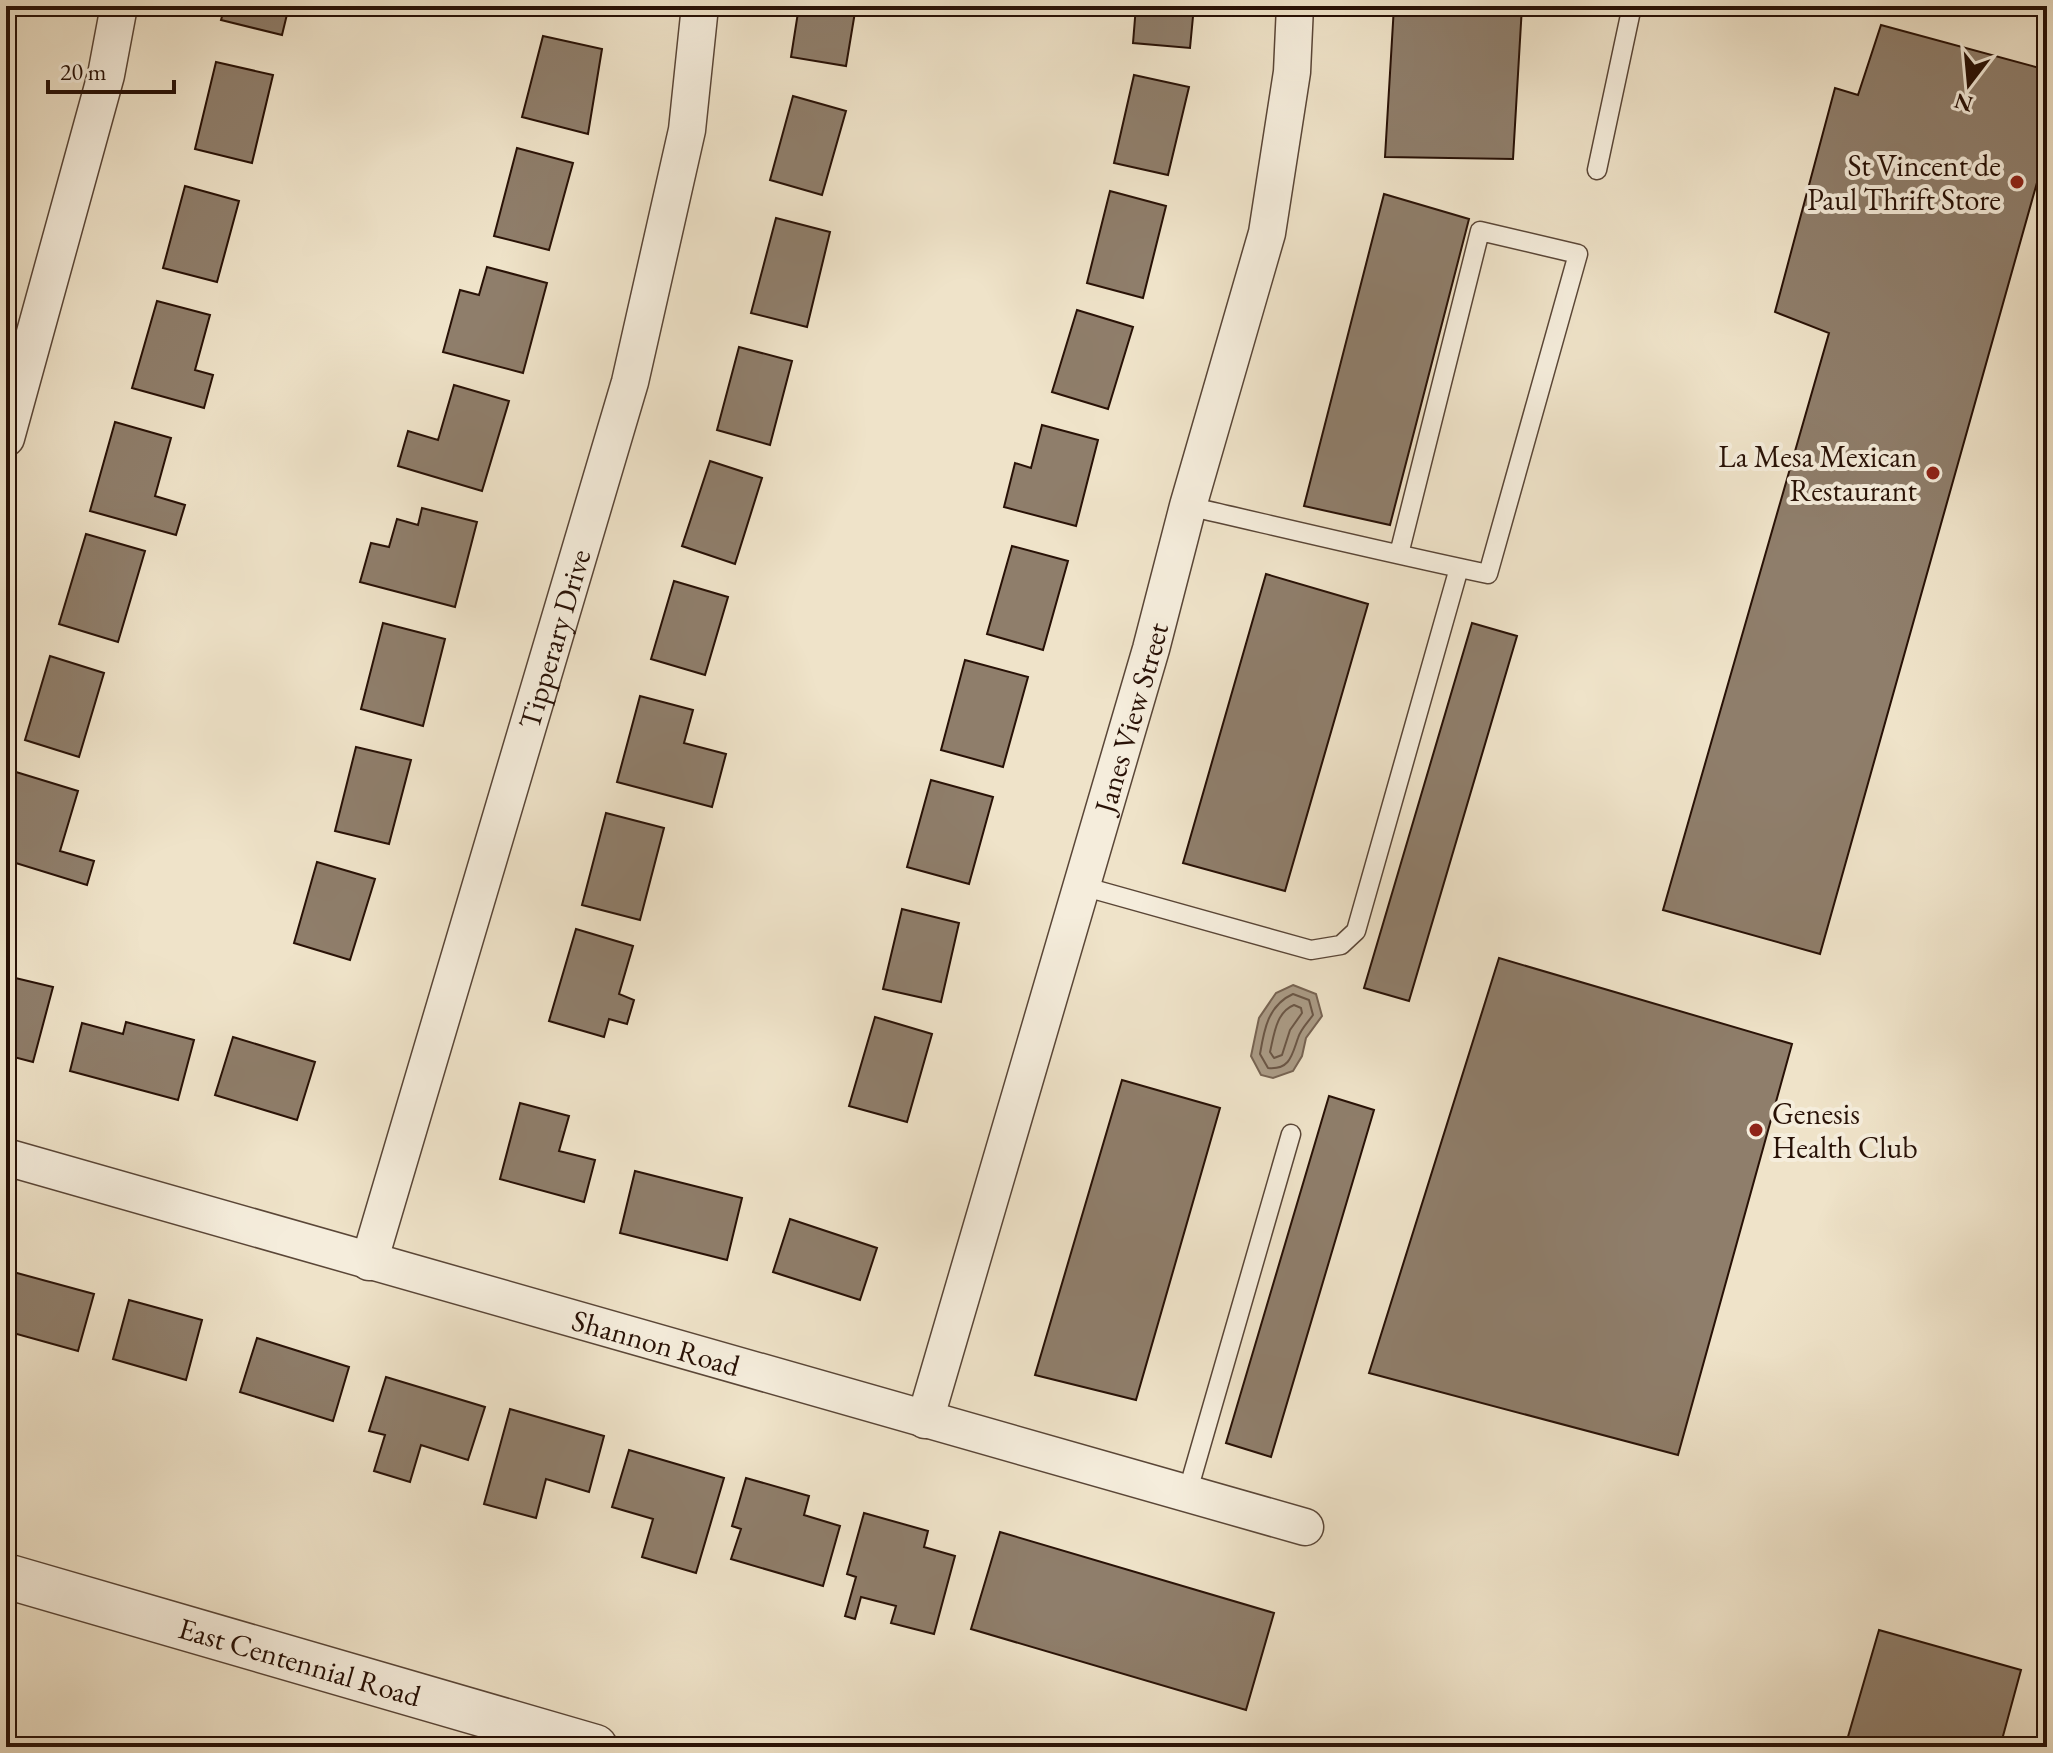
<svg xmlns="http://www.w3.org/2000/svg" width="2053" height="1753" font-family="'EB Garamond',serif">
<rect width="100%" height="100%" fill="#efe3c9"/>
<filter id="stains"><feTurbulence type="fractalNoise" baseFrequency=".0025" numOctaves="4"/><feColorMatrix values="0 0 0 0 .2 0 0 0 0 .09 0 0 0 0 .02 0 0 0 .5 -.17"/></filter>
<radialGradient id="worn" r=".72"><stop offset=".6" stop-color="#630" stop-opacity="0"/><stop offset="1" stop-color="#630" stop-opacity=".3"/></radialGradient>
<path fill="#ab9c87" stroke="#776453" stroke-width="2" d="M1293 985 1316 994 1322 1016 1306 1038 1302 1056 1293 1071 1273 1078 1261 1075 1251 1056 1259 1018 1276 993Z"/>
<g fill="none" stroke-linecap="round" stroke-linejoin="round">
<path stroke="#6a5646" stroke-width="2" d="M1293 994 1309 1000 1313 1015C1308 1022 1300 1030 1298 1038 1292 1055 1290 1070 1268 1068L1260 1054C1264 1030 1268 1005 1293 994Z
M1294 1005 1301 1008 1302 1013 1290 1030 1282 1055 1274 1058 1270 1052C1274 1035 1276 1012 1294 1005Z"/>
</g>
<path fill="#8f7e6b" stroke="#281106" stroke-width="2" d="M6 6H17L6 47Z
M225 6H289L282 35 221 20Z
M799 6H856L846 66 791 57Z
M1136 6H1194L1190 48 1133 43Z
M1394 6H1522L1513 159 1385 157Z
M1881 25 2047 70V147L1820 954 1663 910 1829 333 1775 312 1835 88 1858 95Z
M543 36 602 49 588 134 522 117Z
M216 62 273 75 252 163 195 149Z
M1134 75 1189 87 1168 175 1114 163Z
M793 96 846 111 822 195 770 180Z
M517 148 573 163 549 250 494 236Z
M185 186 239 201 217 282 163 268Z
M1110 191 1166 206 1143 298 1087 283Z
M1384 194 1469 219 1390 525 1304 506Z
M776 218 830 232 807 327 751 313Z
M487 267 547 283 523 373 443 352 460 290 479 295Z
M157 301 210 315 195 370 213 375 204 408 132 388Z
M1077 310 1133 327 1108 409 1052 392Z
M739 347 792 361 770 445 717 430Z
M454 385 509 401 482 491 398 466 408 431 438 440Z
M115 422 171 438 155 496 185 505 176 535 90 511Z
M1042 425 1098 440 1076 526 1004 507 1015 463 1031 468Z
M710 461 762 478 735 564 682 546Z
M422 508 477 522 455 607 360 582 371 543 389 547 397 519 418 525Z
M86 534 145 551 118 642 59 624Z
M1012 546 1068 561 1043 650 987 634Z
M1266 574 1368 604 1285 891 1183 863Z
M674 581 728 597 705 675 651 659Z
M383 623 445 639 423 726 361 709Z
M1472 623 1517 636 1409 1001 1364 988Z
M50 656 104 673 79 757 25 740Z
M965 660 1028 677 1003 767 941 750Z
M640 696 693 710 684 743 726 754 712 807 617 782Z
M356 747 411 760 389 844 335 831Z
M16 772 78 791 60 851 94 861 87 885 6 860V805Z
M931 780 993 797 969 884 907 867Z
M606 813 664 828 640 920 582 905Z
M317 862 375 879 350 960 294 943Z
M902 909 959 923 941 1002 883 989Z
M576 929 633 946 619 994 634 1000 627 1024 609 1019 604 1037 549 1021Z
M1499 958 1792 1044 1678 1455 1369 1373Z
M7 976 53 987 33 1062 6 1055Z
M875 1017 932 1034 907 1122 849 1106Z
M126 1022 194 1040 178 1100 70 1071 82 1023 123 1034Z
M233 1037 315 1062 297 1120 215 1095Z
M1122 1080 1220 1108 1136 1400 1035 1375Z
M1329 1096 1374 1110 1271 1457 1226 1443Z
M520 1103 569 1116 559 1151 595 1160 584 1202 500 1179Z
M635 1171 742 1198 727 1260 620 1233Z
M790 1219 877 1248 860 1300 773 1272Z
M6 1270 94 1294 78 1351 6 1331Z
M129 1300 202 1320 186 1380 113 1359Z
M257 1338 349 1367 333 1421 240 1392Z
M386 1377 485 1407 468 1460 421 1445 410 1482 374 1471 385 1435 369 1431Z
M510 1409 604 1436 589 1492 546 1479 536 1518 484 1504Z
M629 1450 724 1478 696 1573 642 1557 653 1519 612 1507Z
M746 1478 809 1496 804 1515 840 1526 823 1586 731 1559 741 1529 732 1526Z
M864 1513 928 1531 924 1547 955 1556 934 1634 891 1623 896 1606 861 1597 855 1619 845 1616 856 1577 847 1574Z
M1000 1532 1274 1613 1246 1710 971 1629Z
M1879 1630 2021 1670 2000 1747H1845Z"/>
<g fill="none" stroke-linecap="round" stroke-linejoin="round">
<defs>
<path id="service" d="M1597 170 1632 6
M1188 506C1288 529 1388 553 1488 574L1578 254 1480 231 1399 554
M1082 886 1311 950 1341 945 1356 931 1459 568
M1187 1494 1291 1134"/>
<g id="minor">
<path d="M6 438 106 75 119 6"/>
<path id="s1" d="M6 1157 1305 1527"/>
<path id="s2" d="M369 1262 630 382 687 130 700 6"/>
<path id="s3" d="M925 1420 1151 649 1188 506 1267 233 1292 72 1295 6"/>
</g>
<g id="tertiary">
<path id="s4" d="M6 1576 595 1747"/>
</g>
</defs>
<use href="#service" stroke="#5a4637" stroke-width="21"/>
<use href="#minor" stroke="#5a4637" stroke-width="39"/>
<use href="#tertiary" stroke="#5a4637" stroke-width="47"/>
<use href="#service" stroke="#f5eddc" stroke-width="18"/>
<use href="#minor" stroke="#f5eddc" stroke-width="36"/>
<use href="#tertiary" stroke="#f5eddc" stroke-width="44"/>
</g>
<g fill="#8f2418" stroke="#f5eddc" stroke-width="3">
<circle cx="2017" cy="182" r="8"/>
<circle cx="1933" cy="473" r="8"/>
<circle cx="1756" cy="1130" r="8"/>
</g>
<g text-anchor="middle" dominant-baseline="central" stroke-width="8" stroke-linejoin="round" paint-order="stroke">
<g font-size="30" fill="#281106" stroke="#f5eddc" text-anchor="end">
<text x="2001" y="165">St Vincent de<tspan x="2001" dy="34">Paul Thrift Store</tspan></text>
<text x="1917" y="456">La Mesa Mexican<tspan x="1917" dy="34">Restaurant</tspan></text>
<text x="1772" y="1113" text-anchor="start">Genesis<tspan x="1772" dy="34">Health Club</tspan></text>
</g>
<g font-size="30" fill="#281106" stroke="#f5eddc">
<text stroke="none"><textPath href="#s2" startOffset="650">Tipperary Drive</textPath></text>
<text stroke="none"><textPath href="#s3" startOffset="732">Janes View Street</textPath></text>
<text stroke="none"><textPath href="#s1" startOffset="676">Shannon Road</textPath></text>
<text stroke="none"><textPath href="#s4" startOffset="306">East Centennial Road</textPath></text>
</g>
</g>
<rect width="2053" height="1753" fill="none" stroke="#efe3c9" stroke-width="32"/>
<rect x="8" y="8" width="2037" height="1737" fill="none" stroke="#281106" stroke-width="4"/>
<rect x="16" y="16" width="2021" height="1721" fill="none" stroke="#281106" stroke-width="2"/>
<g transform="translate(1969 84) rotate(196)" stroke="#f5eddc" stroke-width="6" paint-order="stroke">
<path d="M0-6L14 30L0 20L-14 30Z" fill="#281106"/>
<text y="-12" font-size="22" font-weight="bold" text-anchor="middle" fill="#281106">N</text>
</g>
<path d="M48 80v12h126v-12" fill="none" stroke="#281106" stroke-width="4"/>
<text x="60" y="80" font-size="24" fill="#281106" stroke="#f5eddc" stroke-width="6" paint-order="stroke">20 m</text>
<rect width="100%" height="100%" filter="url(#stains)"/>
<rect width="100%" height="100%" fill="url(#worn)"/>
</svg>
